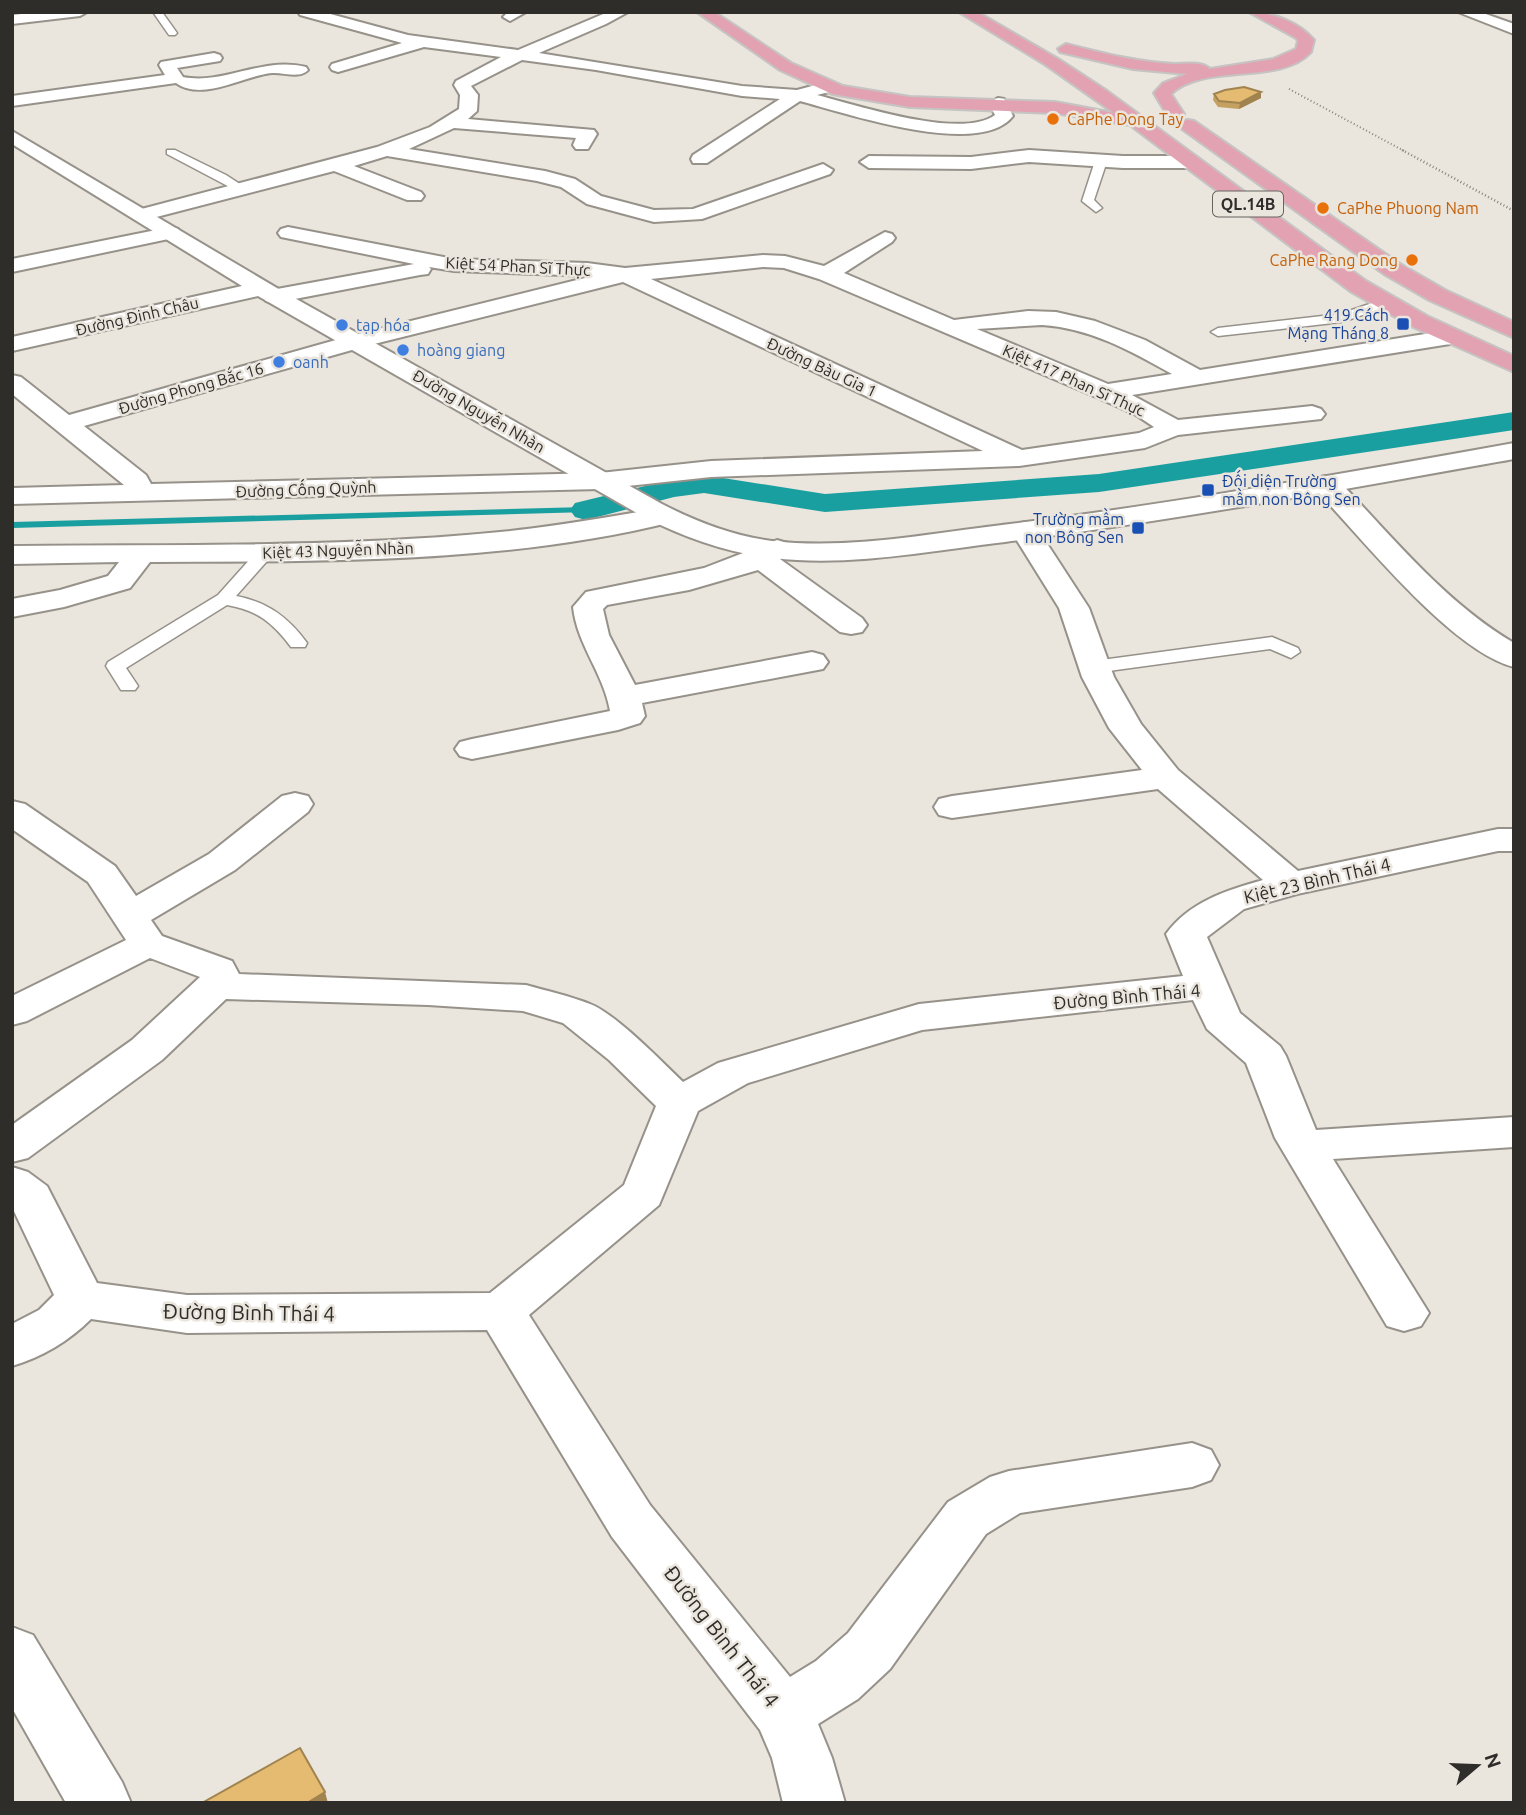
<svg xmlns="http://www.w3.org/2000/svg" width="1526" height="1815" font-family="Ubuntu,sans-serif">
<rect width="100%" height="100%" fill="#eae5dd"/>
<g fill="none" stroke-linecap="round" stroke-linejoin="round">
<path fill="#1a9fa0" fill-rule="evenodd" d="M586 507 589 508V512L12 528V522Z"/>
<path fill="#1a9fa0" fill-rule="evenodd" d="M1514 412V430L1099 492 825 512 704 493 674 497 586 520 575 517 570 510 575 503 674 479 704 475 825 494 1099 474Z"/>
<defs>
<path id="service" d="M153 12H162L177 33 175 35H169Z
M167 150H175L226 175 249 190 239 192 167 154Z
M1101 158 1107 161 1094 200 1102 208 1096 212 1082 201 1095 161Z
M1387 298 1392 299V305L1342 322 1218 336 1211 332 1218 328 1340 314Z
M266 547 275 552 236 596C268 602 289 618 307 643L305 647H291C273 623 257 610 227 605L126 668 138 686 135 690H121L106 666 108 662 218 595 260 548Z
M1272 637 1298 648 1300 652 1291 658 1270 649 1094 673 1085 667 1094 661Z"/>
<path id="minor" d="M40 12H87L80 16 12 24V15Z
M298 12H323L408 35 518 50 608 12H628L606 24 539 53 742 86 797 90 827 82 835 87 833 91 817 95C857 105 961 140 995 115L989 103 998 98 1004 99 1013 116C980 159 845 113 800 101L707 163H693L691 159 693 155 780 99 742 96 596 70 522 60 471 86 478 95 477 111 468 119 594 130 597 134 588 149H576L573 145 576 138 454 128 409 149 545 171 575 179 601 196 654 210 693 209 823 164 833 170 830 174 702 219 654 222 587 204 561 187 537 181 387 156 354 166 421 192 424 196 421 200H407L334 171 141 221 134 219 131 215 134 211 377 147 430 127 459 109 460 95 454 85 456 81 501 57 424 47 338 72 332 70 330 67 332 64 402 43 300 15Z
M508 12H526L510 21 503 17Z
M1458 12H1480L1514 24V34Z
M214 53 220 55 222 58 220 61 177 68 183 77C225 85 262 56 306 67L308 70C300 79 283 72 272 73 242 76 203 102 176 83L12 106V96L165 75 159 65 161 62Z
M1029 150 1123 156H1193L1202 162 1193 168H1123L1029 162 971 169 869 168 860 162 869 156 971 157Z
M171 227 178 229 181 233 178 237 12 272V259Z
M288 227 454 259 587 263 625 268 763 255 785 256 824 266 885 232 892 234 895 238 892 242 844 273 954 320 1028 311 1056 312 1095 321 1145 340 1200 370 1450 330 1458 332 1462 337 1458 342 1450 344 1132 395 1178 420 1312 406 1321 409 1325 414 1321 419 1178 435 1145 448 1019 466 711 477 600 489 12 504V488L124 485 12 394V375L21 377 69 415 350 336 593 276 454 271 429 267 431 269 428 274 420 275 274 303 266 301 263 296 266 291 414 264 281 237 278 233 281 229ZM763 267 784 268 819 279 1096 397 1136 415 1154 427 1139 433 1022 450 651 279ZM623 282 983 451 711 461 600 473 151 484 146 475 84 426 366 346ZM1042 325C1090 328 1131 351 1172 374L1108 384 977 329Z
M1326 476 1336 478C1392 536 1444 602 1514 643V667C1451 651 1362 538 1316 490L1312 484 1316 478Z
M662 508 672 510 676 516 672 522C503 564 323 561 150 562L130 588 64 607 12 617V599L60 590 108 576 119 562 12 564V546C174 544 337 548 500 532 554 527 608 517 662 508Z
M1025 522 1035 525 1089 608 1114 677 1141 724 1178 770 1298 871 1498 829H1514V851H1498L1297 894 1244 909 1207 937 1240 1013 1280 1046 1286 1056 1316 1130 1514 1117V1147L1333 1159 1429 1313 1421 1326 1404 1331 1387 1326 1275 1138 1246 1063 1207 1029 1193 1000 922 1030 748 1083 698 1111 659 1205 529 1315 650 1505 790 1677 816 1661 848 1633 948 1502 990 1477 1009 1471 1192 1443 1211 1450 1219 1465 1211 1480 1192 1487 1020 1513 986 1534 890 1669 858 1699 818 1724 832 1758 845 1803H783L772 1758 760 1730 612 1537 487 1330 187 1333 91 1319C69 1341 42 1357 12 1366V1324L39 1310 54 1295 12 1207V1167L28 1172 47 1186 97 1283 187 1295 490 1293 624 1185 656 1106 609 1060 563 1023 523 1011 428 1005 226 999 162 1060 28 1158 12 1162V1125L132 1040 200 977 150 958 27 1021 12 1025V996L126 940 88 882 12 829V801L25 804 115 866 136 896 209 854 282 796 295 793 308 796 313 804 308 812 235 870 151 920 162 936 232 961 239 974 526 985C547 991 570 996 590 1004 616 1014 661 1061 683 1082L718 1063 919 1004 1183 976 1166 934C1189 902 1227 890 1263 880L1158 789 952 818 939 815 934 807 939 799 952 796 1142 770 1109 728 1082 677 1059 608 1011 531 1015 525Z
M777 540 787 543 792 549 780 559 862 618 867 625 862 632 851 634 840 632 758 570 689 590 607 605 603 609 609 635 635 685 812 652 823 655 828 662 823 669 642 703 645 716 640 723 618 730 472 759 460 756 455 749 460 742 472 739 610 711C604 674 577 645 573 607L586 592 704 568Z
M12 1627 33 1635 122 1782 131 1803H66L12 1708Z"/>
<path id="tertiary" d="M12 131 282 291 662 504C697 522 733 536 772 541 851 550 932 533 1010 524 1179 503 1346 473 1514 443V459C1345 489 1176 520 1005 542 929 551 850 567 773 558 727 553 683 537 642 516L258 296 12 351V337L242 286 12 144Z"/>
<path id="trunk" d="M697 12H714L791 63 843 86 910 97 1055 102 1114 113 1046 65 959 12H977L1058 59 1107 91 1366 281 1427 316 1514 356V372L1411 326 1350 291 1130 125 1055 113 910 107 832 94 780 70Z
M1249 12C1271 12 1299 22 1314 40L1311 52C1280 86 1205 62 1171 94L1184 114 1175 119 1169 118 1154 93 1163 83 1187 74 1133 69 1060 52 1058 49 1066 44C1102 53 1136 62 1174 64 1185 64 1202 61 1210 69L1273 59 1296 49 1298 41 1296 38Z
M1188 120 1194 121 1400 264 1445 290 1514 322V338L1429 300 1384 274 1182 129 1179 125 1182 121Z"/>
</defs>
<use href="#service" stroke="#96928a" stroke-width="3"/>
<use href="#minor" stroke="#96928a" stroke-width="4"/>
<use href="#tertiary" stroke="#96928a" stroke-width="4"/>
<use href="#trunk" stroke="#c5c4c3" stroke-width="4"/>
<path stroke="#88847f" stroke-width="2" stroke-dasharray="1 2.5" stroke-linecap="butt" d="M1289 89 1406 152"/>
<path stroke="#88847f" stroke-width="2.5" stroke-dasharray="1 2.5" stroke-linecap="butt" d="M1402 150 1514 211"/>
<use href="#service" fill="#fff" fill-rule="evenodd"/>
<use href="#minor" fill="#fff" fill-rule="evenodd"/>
<use href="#tertiary" fill="#fff" fill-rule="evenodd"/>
<use href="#trunk" fill="#e3a2b2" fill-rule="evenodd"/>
</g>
<path fill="#c4a160" d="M1261 92V98L1239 109 1218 107 1213 100 1214 94Z"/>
<path fill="#a0834e" d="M1261 92V98L1239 109 1240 103Z
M325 1792 328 1803H307Z"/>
<path fill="#e4bb70" stroke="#a0834e" stroke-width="2" d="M1244 87 1261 92 1240 103 1219 101 1214 94 1225 90Z
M300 1748 325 1792 307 1803H202Z"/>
<g fill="#e8710a" stroke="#eae5dd" stroke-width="2.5">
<circle cx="1053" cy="119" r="7"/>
<circle cx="1323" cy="208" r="7"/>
<circle cx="1412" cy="260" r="7"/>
</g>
<g fill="#1a4fb4" stroke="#eae5dd" stroke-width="2.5">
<rect x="1396" y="317" width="14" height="14" rx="3.5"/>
<rect x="1201" y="483" width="14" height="14" rx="3.5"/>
<rect x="1131" y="521" width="14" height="14" rx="3.5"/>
</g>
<g fill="#3f7fe0" stroke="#eae5dd" stroke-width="2.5">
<circle cx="342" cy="325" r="7"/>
<circle cx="403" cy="350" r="7"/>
<circle cx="279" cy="362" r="7"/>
</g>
<g text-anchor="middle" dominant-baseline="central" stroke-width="5" stroke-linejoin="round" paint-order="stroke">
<g font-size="16" fill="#c56008" stroke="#eae5dd" text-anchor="start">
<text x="1067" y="119">CaPhe Dong Tay</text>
<text x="1337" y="208">CaPhe Phuong Nam</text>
<text x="1398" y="260" text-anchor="end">CaPhe Rang Dong</text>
</g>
<rect fill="#eae5dd" stroke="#676460" stroke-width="2" x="1213" y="191.5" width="70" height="25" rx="5"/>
<g font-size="16" font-weight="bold" fill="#2f2d2a">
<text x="1248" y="204">QL.14B</text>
</g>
<g font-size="16" fill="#2f2d2a" stroke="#eae5dd">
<text transform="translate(518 266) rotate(3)">Kiệt 54 Phan Sĩ Thực</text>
<text transform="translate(137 316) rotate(-13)">Đường Đinh Châu</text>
<text transform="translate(822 367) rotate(25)">Đường Bàu Gia 1</text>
<text transform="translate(1074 380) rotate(24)">Kiệt 417 Phan Sĩ Thực</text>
<text transform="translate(191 388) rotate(-16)">Đường Phong Bắc 16</text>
<text transform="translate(479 411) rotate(30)">Đường Nguyễn Nhàn</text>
<text transform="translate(306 489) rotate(-2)">Đường Cống Quỳnh</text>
<text transform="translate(338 550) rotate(-2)">Kiệt 43 Nguyễn Nhàn</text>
</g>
<g font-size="16" fill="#164399" stroke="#eae5dd" text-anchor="end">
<text x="1389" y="315">419 Cách<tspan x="1389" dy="18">Mạng Tháng 8</tspan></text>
<text x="1222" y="481" text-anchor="start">Đối diện Trường<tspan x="1222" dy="18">mầm non Bông Sen</tspan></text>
<text x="1124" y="519">Trường mầm<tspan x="1124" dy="18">non Bông Sen</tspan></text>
</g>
<g font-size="16" fill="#366cbe" stroke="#eae5dd" text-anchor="start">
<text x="356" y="325">tạp hóa</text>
<text x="417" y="350">hoàng giang</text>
<text x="293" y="362">oanh</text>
</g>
<g font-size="18" fill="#2f2d2a" stroke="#eae5dd">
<text transform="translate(1317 880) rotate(-13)">Kiệt 23 Bình Thái 4</text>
<text transform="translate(1127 996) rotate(-5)">Đường Bình Thái 4</text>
</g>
<g font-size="21" fill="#2f2d2a" stroke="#eae5dd">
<text transform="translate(249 1312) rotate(1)">Đường Bình Thái 4</text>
<text transform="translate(722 1636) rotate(52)">Đường Bình Thái 4</text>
</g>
</g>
<rect width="1526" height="1815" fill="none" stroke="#2f2d2a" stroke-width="28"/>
<g transform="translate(1477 1766) rotate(71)" stroke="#eae5dd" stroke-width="5" paint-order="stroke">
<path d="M0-5L12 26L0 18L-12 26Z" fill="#2f2d2a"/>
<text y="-10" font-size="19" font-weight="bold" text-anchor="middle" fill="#2f2d2a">N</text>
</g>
</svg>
